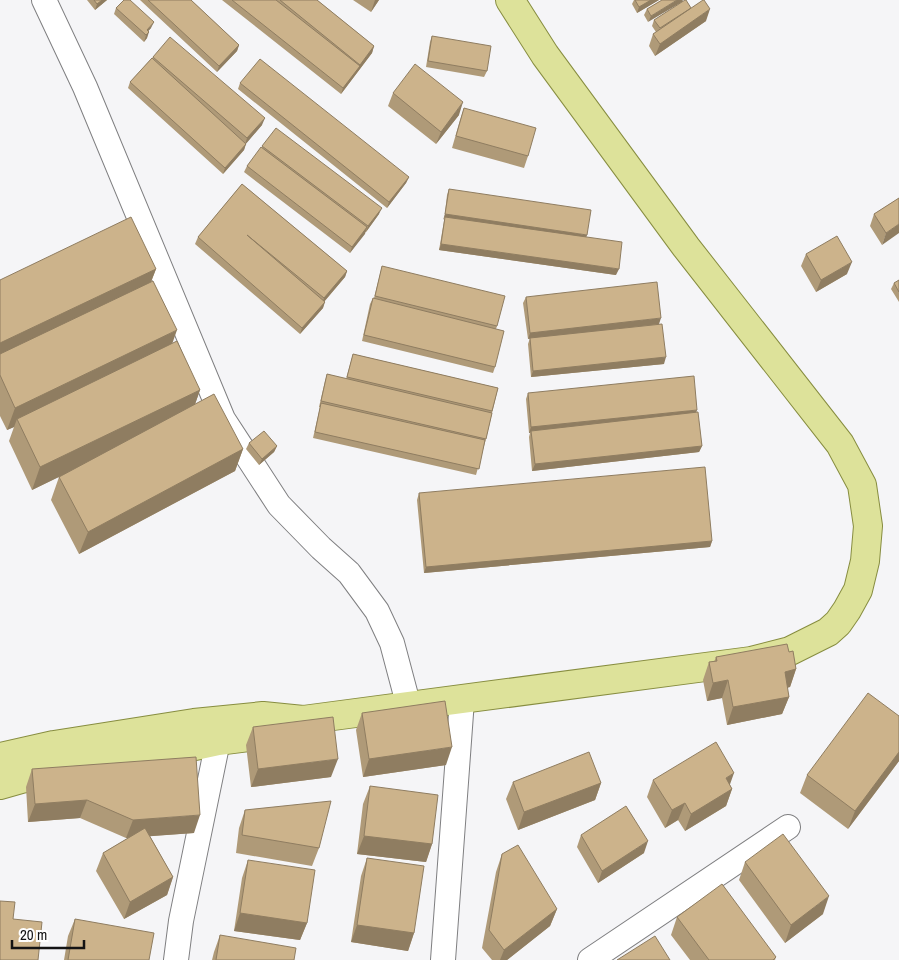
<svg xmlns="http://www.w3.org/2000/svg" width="899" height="960" font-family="'Archivo Narrow',sans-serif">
<rect width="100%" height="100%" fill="#f5f5f7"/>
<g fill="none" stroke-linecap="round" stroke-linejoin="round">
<defs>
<path id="minor" d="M44 0 85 87 223 419 279 505 321 548 349 573 377 611 392 643 409 707
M176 960 181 921 218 741 220 723
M443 960 462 700
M590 960 788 827"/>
<path id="major" d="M0 757 54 745 194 723 263 716 303 720 751 661 790 651 828 632 838 623 847 610 858 590 865 561 868 526 862 485 840 444 686 247 545 55 510 0
M0 785 21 779 135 759 218 741 264 735 285 727"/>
</defs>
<use href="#minor" stroke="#7f7f81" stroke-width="26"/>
<use href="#major" stroke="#878d40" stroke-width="30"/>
<use href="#minor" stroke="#fff" stroke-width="24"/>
<use href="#major" stroke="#dde29a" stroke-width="28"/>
</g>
<path fill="#af9a78" d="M87 0H107L95 10Z
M140 0H191L239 45 237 51 217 72Z
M222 0H317L374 46 372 53 341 94Z
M353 0H379L371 12Z
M634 0H659L637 13 632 4Z
M662 0 648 22 644 15 647 9Z
M116 8 151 28 148 31 147 38 144 42 114 14Z
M691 8 706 21 655 56 649 46 653 34 656 32 652 26 654 20Z
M432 36 487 71 484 77 426 67 430 42Z
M153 57 262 125 246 143 244 150 223 174 128 88 130 82 152 58Z
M240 83 409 177 406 183 387 208 238 89Z
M393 93 459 115 436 144 388 106Z
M464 108 528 156 524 168 452 148 460 120Z
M262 146 379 214 366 232H365L350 253 244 172 247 166 262 148Z
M242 184 347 271 345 277 324 302 323 308 300 334 195 244 198 237Z
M449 189 586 237 616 275 439 250 444 221 447 195Z
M899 198 882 245 870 226 874 214Z
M806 254 847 274 816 292 801 266Z
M382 266 497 326 496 329 495 367 493 373 362 341 370 304 373 298H374Z
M156 269 151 282 172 344 200 390 195 404 243 449 235 471 79 554 51 500 59 477 74 469 32 490 9 441 14 427 7 430 0 416V280Z
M899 280V302L891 289 894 283Z
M526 297 659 324 664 364 531 377 528 344 530 338 528 339 523 303Z
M353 354 498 388 486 439 476 475 313 438 320 407H319L325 381 327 374 346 379Z
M528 393 696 412 702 446 699 452 532 471 529 437 530 433H529L526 399Z
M249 443 277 446 274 452 259 465 246 449Z
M419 493 712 541 710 547 424 573 417 500Z
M789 652 796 669 790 687 787 688 789 697 782 714 727 725 722 698 707 701 703 680 709 662H714L716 657Z
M362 713 446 765 363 777 356 730Z
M899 716V761L848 829 800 793 807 775Z
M253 727 331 777 251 787 246 745Z
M32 769 194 833 150 836 173 877 167 895 124 919 96 871 103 853 128 838H126L80 818 28 822 26 787Z
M653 780 730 785 732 789 726 806 685 831 678 820 665 828 647 797Z
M513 782 601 783 595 800 518 830 506 799Z
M370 786 432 844 426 862 357 854 363 804Z
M245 810 319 848 312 866 236 853 239 828Z
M581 835 644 853 598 883 577 847Z
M502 854 557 909 550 926 507 960H492L482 948 496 872Z
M367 858 414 933 408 951 351 942 361 876Z
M248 860 307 923 300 940 234 931 242 878Z
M745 862 823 914 785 943 739 880Z
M677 917 776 957 775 960H690L671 935Z
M75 919 149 960H64L68 936Z
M220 935 294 960H212L214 952Z"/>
<path fill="#8f7d61" d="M102 0H107L95 10 97 4Z
M375 0H379L371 12Z
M651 0H659L637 13 639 7Z
M677 0H683L682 2 648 22 651 16Z
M710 9 706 21 655 56 660 44Z
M154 22 151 28 144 36 147 30Z
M149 32 147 38 144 42 146 35Z
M239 45 237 51 217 72 219 66Z
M374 46 372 53 341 94 343 88Z
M463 102 459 115 436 144 441 132Z
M265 118 262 125 245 145 247 138Z
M246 144 244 150 223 174 225 168Z
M409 177 406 183 387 208 389 202Z
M382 208 379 214 366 232 368 226Z
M445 214 587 235 585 241 445 217 443 220Z
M899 224V233L882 245 886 233Z
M367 227 365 234 350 253 352 247Z
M441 244 619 269 616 275 439 250Z
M852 262 847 274 816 292 821 280Z
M156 269 147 292 0 362V343Z
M347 271 345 277 322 304 324 298Z
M325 302 323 308 300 334 302 328Z
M661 318 659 324 528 339 530 333Z
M177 330 169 353 17 419 14 427 7 430 15 408Z
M666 357 664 364 531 377 533 371Z
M200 390 192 413 32 490 40 467Z
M697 410 695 417 531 431 530 433H529L531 427Z
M277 446 274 452 259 465 262 459Z
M702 446 699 452 532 471 535 464Z
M243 449 235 471 79 554 88 532Z
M712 541 710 547 424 573 426 567Z
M796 669 790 687 778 689 785 672Z
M728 680 722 698 707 701 713 683Z
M789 697 782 714 727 725 733 707Z
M452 747 446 765 363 777 369 759Z
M899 752V761L848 829 855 811Z
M338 759 331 777 251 787 258 769Z
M734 773 728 790 726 778Z
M601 783 595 800 518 830 524 812Z
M732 789 726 806 685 831 691 814Z
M87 800 80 818 28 822 35 804Z
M685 803 678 820 665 828 672 810Z
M200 815 194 833 126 838 133 820Z
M364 836 432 844 426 862 357 854Z
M648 841 644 853 598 883 602 871Z
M173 877 167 895 124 919 130 902Z
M829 896 823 914 785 943 791 925Z
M557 909 550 926 507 960H500L504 950Z
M240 913 307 923 300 940 234 931Z
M357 925 414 933 408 951 351 942Z"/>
<path fill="#ccb38b" stroke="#8f7d61" d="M94 0H102L97 4Z
M124 0H130L154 22 147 30 149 32 146 35 116 8Z
M148 0H191L239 45 219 66Z
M232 0H276L360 66 343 88Z
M280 0H317L374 46 360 65Z
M635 0H651L639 7Z
M662 0H677L651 16 647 9Z
M685 0H686L691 8 660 28 654 20Z
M703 0H704L710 9 660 44 653 34Z
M432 36 491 46 487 71 428 61Z
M170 37 265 118 247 138 153 57Z
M152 58 246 144 225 168 130 82Z
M260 59 409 177 389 202 240 83Z
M415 64 463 102 441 132 393 93Z
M464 108 536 128 528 156 456 136Z
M276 128 382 208 368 226 262 146Z
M261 147 367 227 352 247 247 166Z
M242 184 347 271 324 298 247 235 325 302 302 328 198 237Z
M449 189 591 210 587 235 445 214Z
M899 198V224L886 233 874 214Z
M131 217 156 269 0 343V280Z
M445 217 622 242 619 269 441 244Z
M837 236 852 262 821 280 806 254Z
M382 266 505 296 497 326 375 296Z
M899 280V292L894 283Z
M153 281 177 330 15 408 0 375V354Z
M657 282 661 318 530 333 526 297Z
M373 298 504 331 495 367 364 335Z
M662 324 666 357 533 371 530 338Z
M177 341 200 390 40 467 17 419Z
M353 354 498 388 492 411 347 377Z
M327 374 492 413 486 439 321 401Z
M694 376 697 410 531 427 528 393Z
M214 394 243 449 88 532 59 477Z
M321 403 485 440 479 469 315 432Z
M698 412 702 446 535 464 531 431Z
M264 431 277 446 262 459 249 443Z
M705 467 712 541 426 567 419 493Z
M787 644 789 652 793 651 796 669 785 672 789 697 733 707 728 680 713 683 709 662 717 661 716 657Z
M868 693 899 716V752L855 811 807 775Z
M445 701 452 747 369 759 362 713Z
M333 717 338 759 258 769 253 727Z
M716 742 734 773 726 778 732 789 691 814 685 803 672 810 653 780Z
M589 752 601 783 524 812 513 782Z
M196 757 200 815 133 820 87 800 35 804 32 769Z
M370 786 438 795 432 844 364 836Z
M331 801 319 848 242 835 245 810Z
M626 806 648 841 602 871 581 835Z
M145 828 173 877 130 902 103 853Z
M783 834 829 896 791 925 745 862Z
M518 845 557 909 504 950 489 930 502 854Z
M367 858 424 866 414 933 357 925Z
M248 860 315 870 307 923 240 913Z
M722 884 776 957 773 960H709L677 917Z
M0 901 15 902 13 919 42 922 38 960H0Z
M75 919 154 933 149 960H68Z
M220 935 296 948 294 960H216Z
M655 936 670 960H617Z"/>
<path d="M12 940v8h72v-8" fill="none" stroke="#131314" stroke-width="2.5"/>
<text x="20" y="940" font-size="15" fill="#131314" stroke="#ffffff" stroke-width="4" paint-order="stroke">20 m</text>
</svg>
